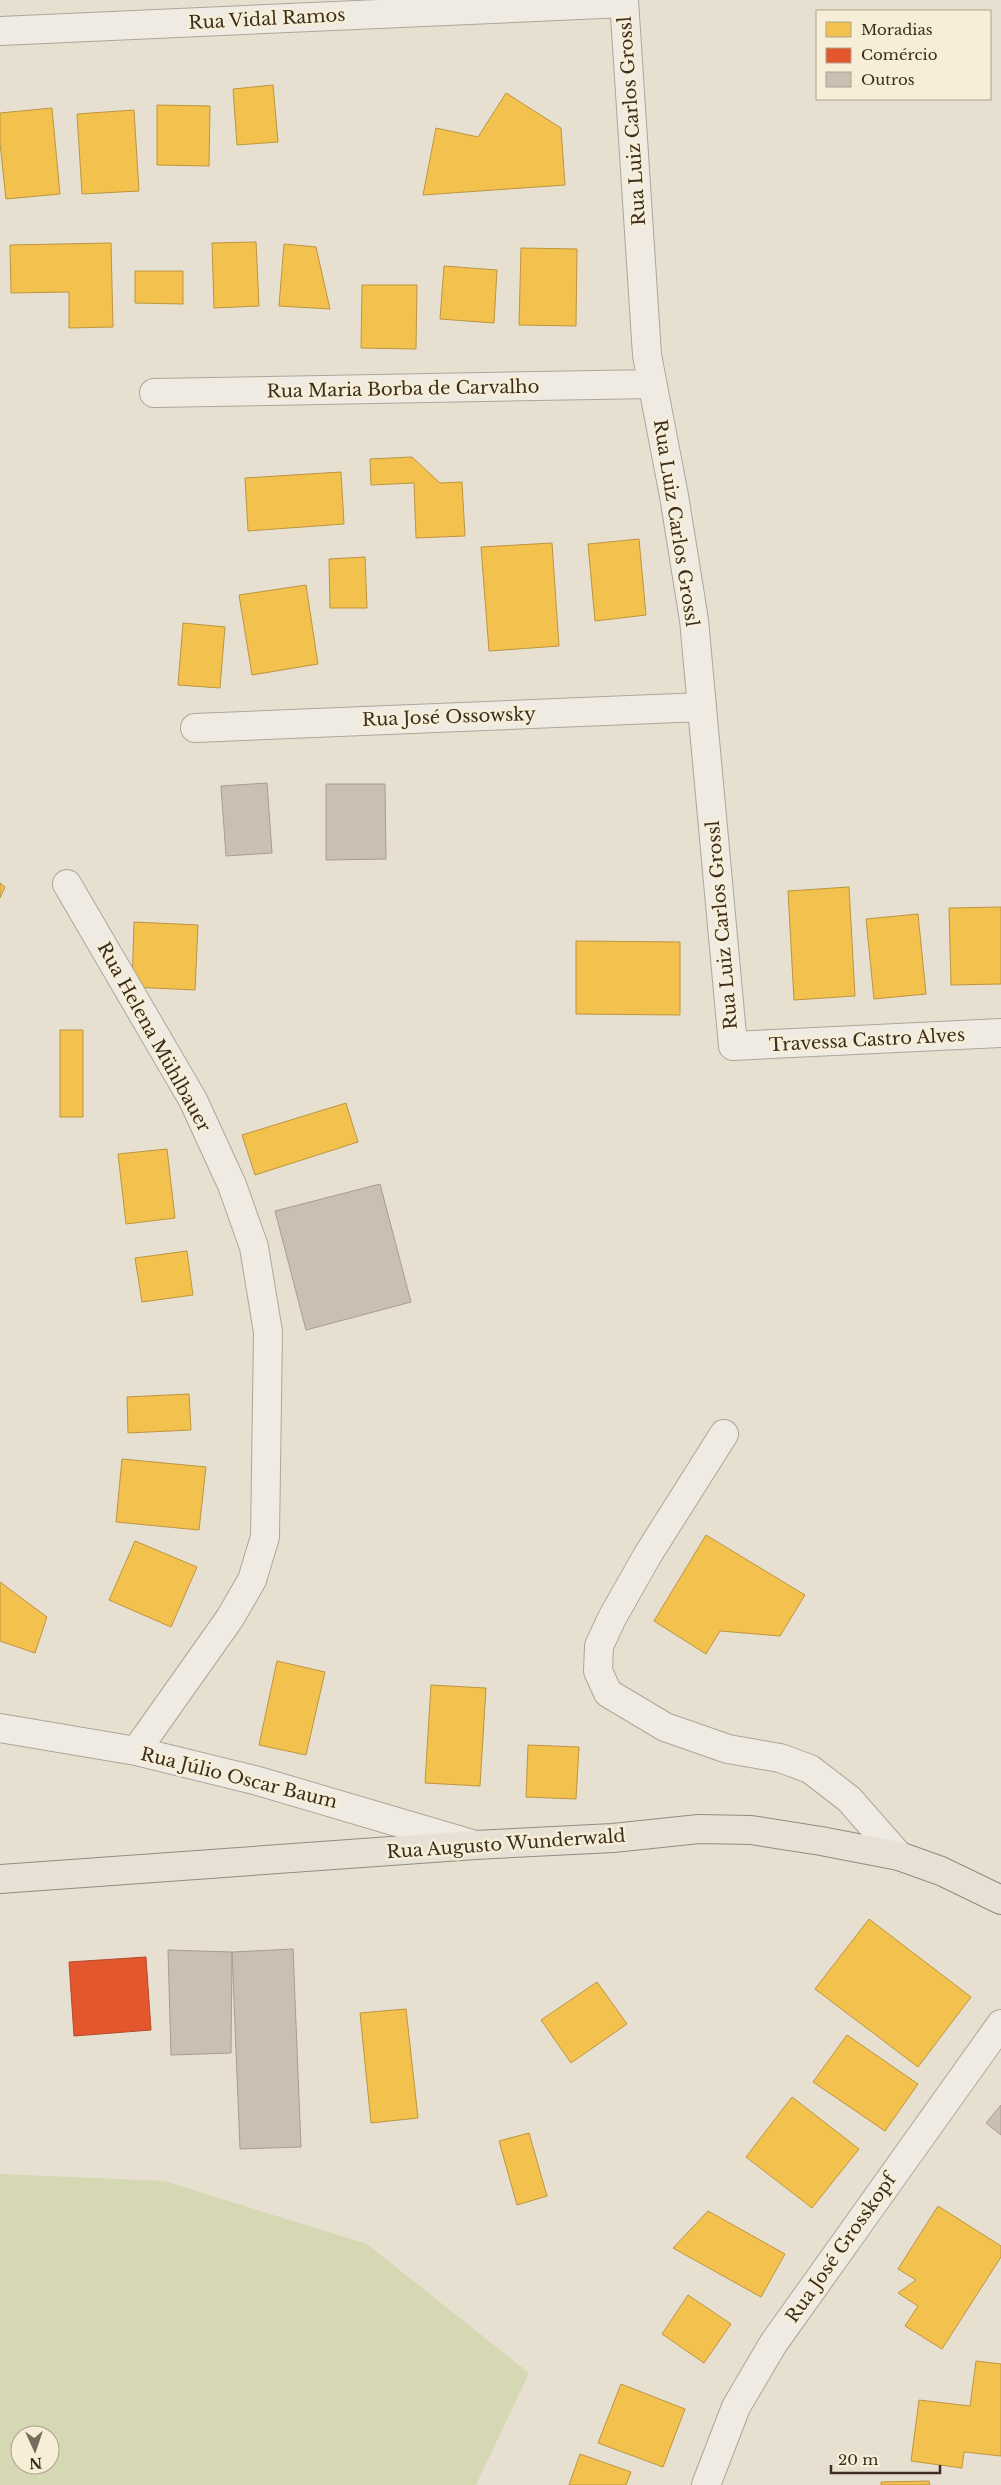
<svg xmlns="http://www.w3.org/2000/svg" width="1001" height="2485" font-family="'Libre Baskerville',serif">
<rect width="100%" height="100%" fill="#e7e0d1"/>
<path fill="#d6d7b3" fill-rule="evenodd" d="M0 2174 164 2181 367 2244 529 2373 476 2485H0ZM20 2435H50V2465H20Z"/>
<path fill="#f2c14e" stroke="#bc9540" d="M273 85 278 142 237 145 233 89Z
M506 93 561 128 565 185 423 195 436 128 478 137Z
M157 105 210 106 209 166 157 165Z
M52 108 60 194 6 199 0 143V113Z
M134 110 139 191 82 194 77 114Z
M256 242 259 306 214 308 212 243Z
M111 243 113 327 69 328V292L11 293 10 245Z
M284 244 316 247 330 309 279 306Z
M521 248 577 249 576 326 519 325Z
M444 266 497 270 494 323 440 319Z
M135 271H183V304L135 303Z
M362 285H417L416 349 361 348Z
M412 457 440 483 462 482 465 536 416 538 414 483 371 485 370 459Z
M341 472 344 524 248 531 245 478Z
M639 539 646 615 595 621 588 544Z
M552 543 559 646 489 651 481 547Z
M365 557 367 608H330L329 559Z
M306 585 318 664 252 675 239 595Z
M183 623 225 627 220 688 178 685Z
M0 883 5 887 0 898Z
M849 887 855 996 794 1000 788 891Z
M1001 907V984L951 985 949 908Z
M918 914 926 994 874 999 866 919Z
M134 922 198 925 195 990 132 987Z
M576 941 680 942V1015L576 1014Z
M60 1030H83V1117H60Z
M346 1103 358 1142 255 1175 242 1135Z
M167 1149 175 1218 126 1224 118 1154Z
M187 1251 193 1295 142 1302 135 1258Z
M189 1394 191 1430 128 1433 127 1397Z
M122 1459 206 1467 199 1530 116 1522Z
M706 1535 805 1595 780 1636 720 1631 706 1654 654 1621Z
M135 1541 197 1567 171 1627 109 1600Z
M0 1582 47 1617 35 1653 0 1641Z
M277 1661 325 1672 306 1755 259 1745Z
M431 1685 486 1688 480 1786 425 1783Z
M528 1745 579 1747 576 1799 526 1797Z
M869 1919 971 1997 918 2067 815 1989Z
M597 1982 627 2024 571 2063 541 2020Z
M406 2009 418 2118 371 2123 360 2013Z
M847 2035 918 2084 885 2131 813 2082Z
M792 2097 859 2149 812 2208 746 2157Z
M529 2133 547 2196 517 2205 499 2141Z
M938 2206 1001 2246V2257L942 2349 905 2326 918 2306 898 2293 916 2280 898 2269Z
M708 2211 785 2254 761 2297 673 2248Z
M688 2295 731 2324 704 2363 662 2334Z
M976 2361 1001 2364V2456L964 2452 962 2468 911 2461 919 2400 970 2406Z
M621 2384 685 2409 663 2467 598 2443Z
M580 2454 631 2472 626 2485H569Z
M929 2481 930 2485H881V2482Z"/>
<path fill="#e4572e" stroke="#b24b2a" d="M146 1957 151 2030 74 2036 69 1962Z"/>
<path fill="#cbbfb2" stroke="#a89c90" d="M267 783 272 853 226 856 221 786Z
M326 784H385L386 859 326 860Z
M380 1184 411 1302 306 1330 275 1211Z
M293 1949 301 2147 240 2149 232 1952Z
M168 1950 232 1952 231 2053 171 2055Z
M1001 2105V2135L986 2123Z"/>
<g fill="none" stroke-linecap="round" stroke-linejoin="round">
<defs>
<path id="minor" d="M624 0 647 355 674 496 694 620 733 1046 1001 1033
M0 31 624 3
M154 393 652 384
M195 728 702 707
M67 884 193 1100 232 1185 254 1247 268 1332 265 1537 252 1580 230 1618 136 1751
M724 1434 647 1556 612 1618 599 1646 598 1671 608 1693 665 1727 728 1749 780 1758 810 1769 849 1799 899 1856
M0 1728 136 1751 258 1781 475 1845
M706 2485 736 2407 773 2344 1001 2024"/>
<path id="major" d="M0 1879 475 1845 613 1838 699 1829 751 1830 821 1841 899 1856 941 1871 1001 1900"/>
</defs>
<use href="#minor" stroke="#ada599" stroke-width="30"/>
<use href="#major" stroke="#928b80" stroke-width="30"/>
<use href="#minor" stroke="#efebe3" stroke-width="28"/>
<use href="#major" stroke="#e6e1d4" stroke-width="28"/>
</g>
<g text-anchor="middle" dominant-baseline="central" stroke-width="5" stroke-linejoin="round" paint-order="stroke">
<g font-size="18" fill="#3d2e20" stroke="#f7eed8">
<text transform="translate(267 19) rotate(-3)">Rua Vidal Ramos</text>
<text transform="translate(632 121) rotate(-94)">Rua Luiz Carlos Grossl</text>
<text transform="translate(403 389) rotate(-1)">Rua Maria Borba de Carvalho</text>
<text transform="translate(676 523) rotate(81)">Rua Luiz Carlos Grossl</text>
<text transform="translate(449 717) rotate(-2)">Rua José Ossowsky</text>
<text transform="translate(722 925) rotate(-95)">Rua Luiz Carlos Grossl</text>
<text transform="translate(154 1037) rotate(61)">Rua Helena Mühlbauer</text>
<text transform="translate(867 1040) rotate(-3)">Travessa Castro Alves</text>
<text transform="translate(239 1778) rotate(14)">Rua Júlio Oscar Baum</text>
<text transform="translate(506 1844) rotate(-4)">Rua Augusto Wunderwald</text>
<text transform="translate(841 2248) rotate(-55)">Rua José Grosskopf</text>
</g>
</g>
<rect x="816" y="10" width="175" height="90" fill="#f7eed8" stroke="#ada18e"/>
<rect x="826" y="22" width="25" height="15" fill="#f2c14e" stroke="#ada18e"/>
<text x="861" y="35" font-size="15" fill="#3d2e20">Moradias</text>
<rect x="826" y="48" width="25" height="15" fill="#e4572e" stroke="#ada18e"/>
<text x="861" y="60" font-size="15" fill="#3d2e20">Comércio</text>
<rect x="826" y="72" width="25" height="15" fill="#cbbfb2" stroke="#ada18e"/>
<text x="861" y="85" font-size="15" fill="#3d2e20">Outros</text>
<g transform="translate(35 2450) rotate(177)"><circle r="24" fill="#f7eed8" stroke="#ada18e"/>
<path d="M0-4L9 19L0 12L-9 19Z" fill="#786c5e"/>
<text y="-8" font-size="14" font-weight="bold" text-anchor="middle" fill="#3d2e20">N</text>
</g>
<path d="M831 2465v8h109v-8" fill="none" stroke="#3d2e20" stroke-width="2.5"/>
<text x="838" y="2465" font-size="15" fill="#3d2e20" stroke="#f7eed8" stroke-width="4" paint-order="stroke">20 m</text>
</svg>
